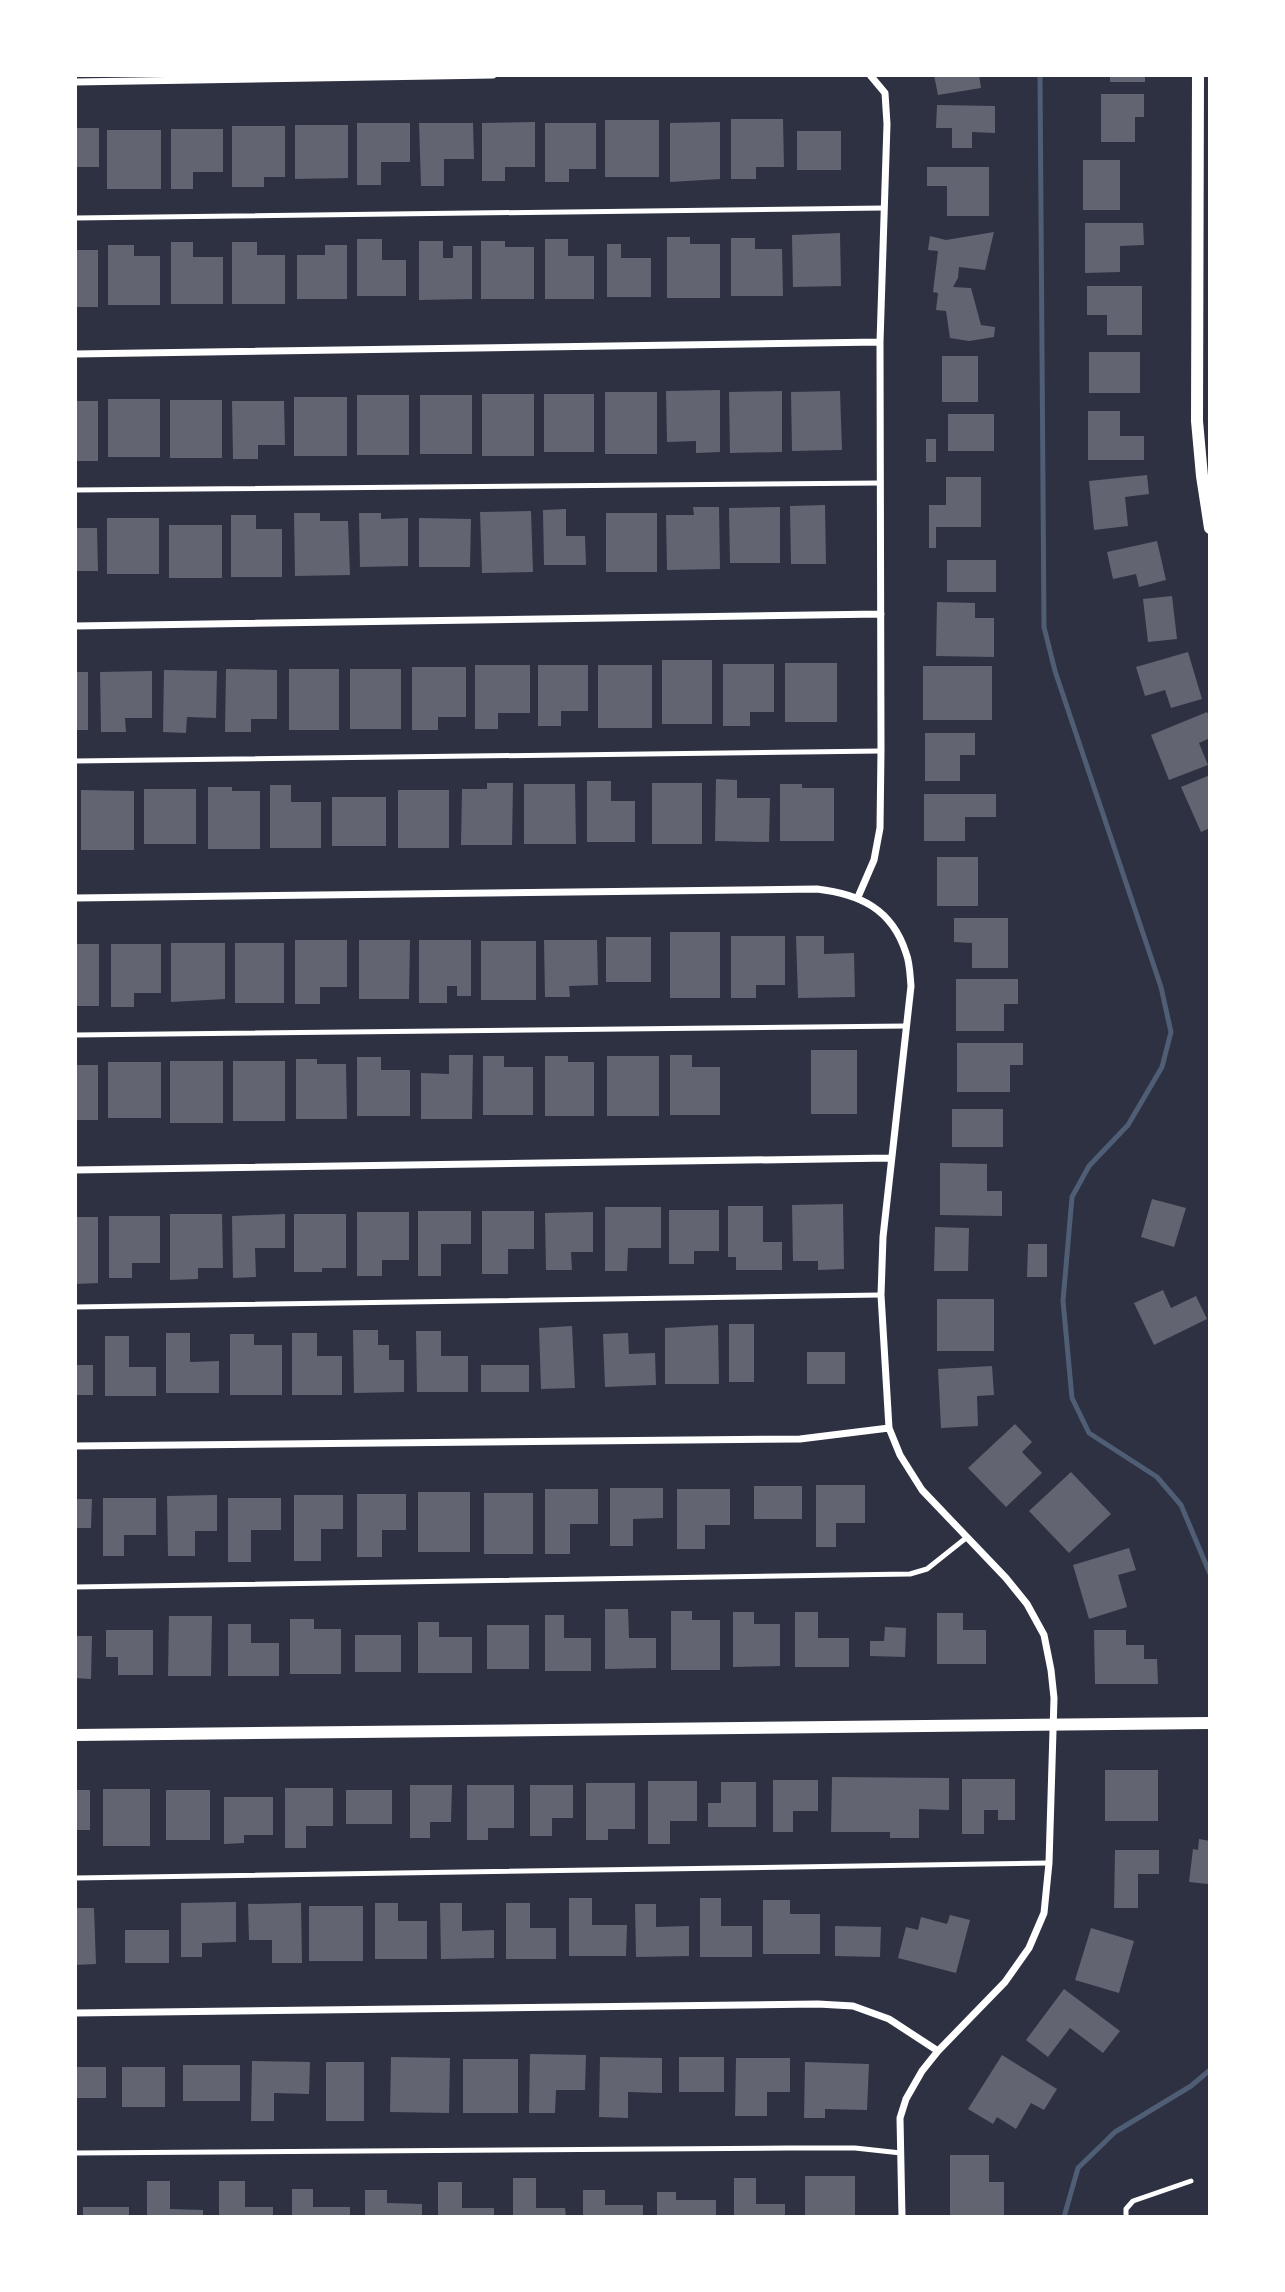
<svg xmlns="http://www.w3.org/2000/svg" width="1285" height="2292" font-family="'PT Sans Narrow',sans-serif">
<rect width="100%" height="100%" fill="#2d3142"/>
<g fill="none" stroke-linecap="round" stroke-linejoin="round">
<path stroke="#4f5d75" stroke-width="5" d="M1040 75 1044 627 1055 671 1161 987 1171 1032 1162 1067 1128 1125 1089 1166 1072 1197 1063 1301 1072 1398 1089 1433 1157 1477 1181 1505 1210 1574
M1064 2217 1078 2168 1115 2132 1191 2086 1210 2070"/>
</g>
<path fill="#626471" d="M934 75H979L981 88 938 95Z
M1110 75H1145V82H1110Z
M1101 94H1144V117H1135V142H1101Z
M937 105 995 106V133L972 132V148H952V128H936Z
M731 119H783L784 167H756V179H731Z
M605 120H659V177H605Z
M535 122V167H505V181H482V123Z
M720 122V179L670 182V123Z
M357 123H410V162H381V185H357Z
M419 123H473L474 159H444V186H421Z
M545 123H596V169H569V182H545Z
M295 125H348V178L295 179Z
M232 126H285V177H264V187H232Z
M75 128H99V167H75Z
M171 129H223V172H193V189H171Z
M107 130H161V189H107Z
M797 131H841V170H797Z
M1083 160H1120V210H1083Z
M927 167H989V216H947V186H927Z
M1085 223H1143L1144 245 1120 246V272L1085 273Z
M994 232 985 270 959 267 958 278 953 287 971 288 981 325 995 327 994 337 969 341 950 338 946 311 936 310 938 293 933 292 938 251 928 250 930 236 946 240Z
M840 233 841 286 793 287 792 235Z
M667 237H690V244H720V298H667Z
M731 238H755V249H782L783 296H731Z
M357 239H382V260H406V296H357Z
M545 239H568V256H594V299H545Z
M419 241H443V258H453V246H472V299L419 300Z
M481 241H505V247H534V299H481Z
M171 242H193V257H223V304H171Z
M232 242H257V255H285V304H232Z
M607 244H621V258H651V297H607Z
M108 245H134V256H160V305H108Z
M325 245H347V299H297V255H325Z
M75 250H98V307H75Z
M1087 286H1142V335H1107V315H1087Z
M1089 352H1140V393H1089Z
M942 356H978V402H942Z
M720 390V452L696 453V441L667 442 666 391Z
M782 391V452L730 453 729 392Z
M840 391 842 450 792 451 791 392Z
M605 392H657V454H605Z
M482 394H534V456H482Z
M544 394H594V452H544Z
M357 395H409V455H357Z
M420 395H472V454H420Z
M294 397H347V456H294Z
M108 399H160V457H108Z
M170 400H222V458H170Z
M75 401H98V461H75Z
M232 401H284L285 445H258V459H233Z
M1088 411H1120V436H1144V460H1088Z
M948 414H994V451H948Z
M926 439H936V462H926Z
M1147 475 1149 494 1125 497 1128 526 1094 530 1089 481Z
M946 477H981V527H936V548H929V505H946Z
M825 505 826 564H791L790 506Z
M693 507H719L720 569 667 570 666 515H694Z
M780 507V563H730L729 508Z
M566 509V536H585L586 565H544L543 510Z
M531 511 533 572 482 573 480 512Z
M294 513H320V521H348L350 575 295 576Z
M359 513H381V519L408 518V566L360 567Z
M606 513H657V572H606Z
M231 515H256V529H282V577H231Z
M107 518H159V574H107Z
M419 518 471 519 470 567H419Z
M169 525H222V578H169Z
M75 528H97L98 571H75Z
M1157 541 1166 580 1139 587 1136 574 1113 579 1107 552Z
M947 560H996V592H947Z
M1172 596 1177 639 1148 642 1143 599Z
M937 602 975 603V618H994V657L936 656Z
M1188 652 1202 699 1171 708 1165 690 1145 696 1136 667Z
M662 660H712V724H662Z
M785 663H837V722H785Z
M723 664H774V712H750V726H723Z
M475 665H530V713H498V729H475Z
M538 665H588V711H561V726H538Z
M598 665H652V728H598Z
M923 666H992V720H923Z
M412 667H466V717H438V730H412Z
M226 669 277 670V719H251V732H225Z
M289 669H339V730H289Z
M350 669H401V729H350Z
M164 670 217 671 216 718 187 717 186 733 163 732Z
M152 671V718H125L126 732H101L100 672Z
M75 672H88V730H75Z
M1207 712 1210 718V738L1199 743 1208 765 1169 780 1151 735Z
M925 733H975V755H960V781H925Z
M1210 775V828L1201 832 1181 787Z
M716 779 737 780V798H770L769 842 715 841Z
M587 781H611V801H635V842H587Z
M487 783H513L512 845H461L462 789H487Z
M652 783H702V844H652Z
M524 784H575L576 844H524Z
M780 784H802V788H834V841H780Z
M270 785H291V802H321V848H270Z
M208 787H232V791H260V849H208Z
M144 789H196V844H144Z
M81 790 134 791V850H81Z
M398 790H449V848H398Z
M924 794H996V817H965V841H924Z
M332 797H386V846H332Z
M937 857H978V906H937Z
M954 918H1008V968H972V943L954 942Z
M670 932H720V998H670Z
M731 936H785V985H756V998H731Z
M796 936H824V954L854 953 855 997 798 998Z
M606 937H651V982H606Z
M295 940H347V987H320V1004H295Z
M359 940H410L409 999H359Z
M419 940H471V996H457V986H447V1003H419Z
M544 940H597L598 985 569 986 570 997H545Z
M481 941H536V1000H481Z
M171 943H225V999L171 1002Z
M235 943H284V1003H235Z
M75 944H99V1006H75Z
M111 944H161V993H134V1007H111Z
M956 979H1018V1004H1004V1031H956Z
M957 1043H1023V1065H1010V1092H957Z
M811 1050H857V1114H811Z
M449 1055H473L472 1119H421V1073L449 1074Z
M670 1055H692V1067H720V1115H670Z
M483 1056H504V1067H533V1115H483Z
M545 1056H568V1062H594V1116H545Z
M607 1056H659V1116H607Z
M357 1057H381V1070H410V1116H357Z
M296 1059H317V1064H346L347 1119H296Z
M170 1061H223V1123H170Z
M233 1061H285V1121H233Z
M108 1062H161V1118H108Z
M75 1065H98V1120H75Z
M952 1109H1003V1147H952Z
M940 1163 987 1164V1191H1002V1216L940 1215Z
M1152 1199 1186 1208 1174 1247 1141 1237Z
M843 1204 844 1269 818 1270V1261H793L792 1205Z
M728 1206H763V1242H782V1270H736V1257H728Z
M605 1207H661V1248H628L627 1271H605Z
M669 1210H719V1251H694V1264H669Z
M418 1211H471V1244H441V1276H418Z
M482 1211H534V1249H508V1274H482Z
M357 1212H409V1260H382V1276H357Z
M593 1212V1252H571L572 1270H546L545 1213Z
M170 1214H222L223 1268H198V1279L170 1280Z
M285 1214V1248H255L256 1277 233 1278 232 1216Z
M294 1214H346V1268H322V1272H294Z
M109 1216H160V1263H132V1278H109Z
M75 1217H98V1283L75 1284Z
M935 1227 969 1228 968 1271H934Z
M1028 1244H1047V1277H1027Z
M1163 1290 1171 1308 1196 1296 1207 1319 1154 1345 1134 1303Z
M937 1299H994V1351H937Z
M729 1324H754V1382H729Z
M718 1325 719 1384H665V1328Z
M572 1326 575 1388 541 1389 539 1328Z
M353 1330H378V1345H389V1360H404V1392L354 1393Z
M416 1331H441V1356H468V1392H417Z
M166 1333H190V1362L219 1361V1393H166Z
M292 1333H317V1356H342V1395H292Z
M628 1333 629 1354 655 1353 656 1385 605 1387 603 1334Z
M230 1334H254V1345H282V1395H230Z
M105 1336H129V1367H156V1396H105Z
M807 1352H845V1384H807Z
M75 1365H93V1395H75Z
M481 1365H529V1392H481Z
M992 1366 994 1395 977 1396 978 1426 941 1428 938 1369Z
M1015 1424 1032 1442 1022 1452 1042 1473 1006 1507 968 1468Z
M1071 1472 1111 1514 1069 1553 1029 1511Z
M816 1485H865V1523H836V1547H816Z
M754 1486H802V1519H754Z
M610 1488H663V1518L633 1519V1546H610Z
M545 1489H598V1524H570V1554H545Z
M677 1489H730V1525H705V1549H677Z
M418 1492H470V1552H418Z
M484 1493H533V1554H484Z
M357 1494H406V1530H382V1557H357Z
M217 1495V1531H195V1556H168L167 1496Z
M294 1495H343V1529H321V1561H294Z
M103 1498H156V1535H124V1556H103Z
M228 1498H281V1530H251V1562H228Z
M75 1499H92L91 1528H75Z
M1129 1548 1136 1570 1118 1575 1127 1607 1089 1619 1073 1565Z
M605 1609H628L629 1638H656V1668L605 1669Z
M671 1611H692V1620H720V1670H671Z
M733 1612H754V1624H780V1666L733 1667Z
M795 1612H818V1638H849V1667H795Z
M937 1613H963V1630H986V1664H937Z
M545 1615H564V1638H591V1671H545Z
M169 1616H212L211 1676H168Z
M290 1619H314V1629H341V1674H290Z
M418 1622H439V1637H472V1673H418Z
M228 1624H251V1643H279V1676H228Z
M487 1625H529V1669H487Z
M885 1627 906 1628 905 1657 870 1656V1641H884Z
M106 1630H153V1675H118V1657H106Z
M1094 1630H1126V1645H1144V1659H1157L1158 1684H1095Z
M355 1635H401V1672H355Z
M75 1636H92L91 1679 75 1678Z
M1105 1770H1158V1821H1105Z
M832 1777 949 1778V1810L919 1809V1838H890V1832H831Z
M962 1779H1015V1820H998V1810H984V1834H962Z
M773 1780H818V1811H793V1832H773Z
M648 1781H697V1821H670V1844H648Z
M721 1782H756V1827H708V1803H721Z
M586 1783H635V1829H608V1840H586Z
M410 1785H452L451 1822H430V1838H410Z
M467 1785H514V1828H488V1840H467Z
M530 1785H573V1818H552V1836H530Z
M285 1788H333V1826H306V1848H285Z
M103 1789H150V1846H103Z
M75 1790H90V1830H75Z
M166 1790H210V1840H166Z
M346 1790H392V1824H346Z
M224 1797H273V1835H244V1843L224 1844Z
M1199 1839 1210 1841 1208 1884 1189 1882 1193 1849 1198 1850Z
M1115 1850H1159V1874H1138V1908H1114Z
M569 1898H592V1925H627L626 1956H569Z
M700 1898H721V1926H752V1957H700Z
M763 1900H790V1914H820V1954H763Z
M236 1902V1942L202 1943V1957H181V1903Z
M301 1903 302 1963H272V1940H249L248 1904Z
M375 1903H398V1921H427V1959H375Z
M440 1903H462V1931L494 1930V1958L441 1959Z
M506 1903H530V1928H556V1959H506Z
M635 1904H656V1927L689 1926V1956L636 1957Z
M309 1906H363V1961H309Z
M75 1908H94L96 1964 75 1965Z
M950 1915 970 1920 956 1973 898 1958 906 1927 918 1930 921 1917 947 1924Z
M835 1926 881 1927 880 1957 835 1956Z
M1091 1928 1134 1941 1119 1993 1075 1980Z
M125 1930H169V1963H125Z
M1064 1989 1120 2031 1103 2053 1070 2028 1048 2057 1026 2040Z
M530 2054 586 2055 585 2090H556L555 2113H529Z
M1002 2055 1057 2089 1044 2110 1031 2103 1016 2129 997 2117 993 2124 968 2109Z
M391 2057 450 2058 449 2113 390 2112Z
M600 2057 662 2058V2093L628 2092V2118L599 2117Z
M679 2057H724V2092H679Z
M736 2058H790V2092H767V2116H735Z
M463 2059H518V2113H463Z
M252 2061 310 2062 309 2094 274 2093V2121H251Z
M326 2062H364V2121H326Z
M805 2062 869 2064 867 2110 825 2109V2118H804Z
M183 2065H240V2101H183Z
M75 2067H106V2098H75Z
M122 2067H165V2107H122Z
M950 2155H989V2182H1004V2217H950Z
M805 2176H855V2217H805Z
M513 2178H536V2208H565L566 2217H513Z
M734 2178H756V2204H785V2217H734Z
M147 2181H170V2209L203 2210V2217H147Z
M219 2181H245V2207H273V2217H219Z
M438 2182H462V2208H494V2217H438Z
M292 2189H313V2207H350V2217H292Z
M365 2190H387V2203L422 2204V2217H365Z
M583 2190H605V2205H643V2217H583Z
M657 2192H676V2200H716V2217H657Z
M83 2207H129V2217H83Z"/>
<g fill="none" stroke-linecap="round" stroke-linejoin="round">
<path stroke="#fff" stroke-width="5" d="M75 218 884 208
M75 490 881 483
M75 761 881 751
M75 1035 907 1026
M75 1307 881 1295
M75 1587 910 1574 927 1569 966 1538
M75 1878 1049 1863
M75 2153 789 2148H855L901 2153
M1126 2217V2209L1133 2201 1191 2181"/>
<path stroke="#fff" stroke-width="7" d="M75 82 493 75
M75 354 880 342
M75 626 881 614
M858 897 874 860 880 828 881 751 880 342 887 124 885 93 870 75
M75 898 817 889C860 894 892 909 906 953 910 963 910 976 911 986L883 1237 881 1295 889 1428 900 1455 922 1490 1006 1578 1027 1604 1044 1635 1051 1670 1054 1698 1049 1863 1044 1913 1029 1948 1005 1982 938 2051 922 2071 906 2099 900 2118 902 2217
M75 1170 890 1158
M75 1446 800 1439 889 1428
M75 2013 818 2004 853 2006 889 2019 938 2051"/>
<path stroke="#fff" stroke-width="12" d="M1198 75 1197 421 1202 476 1210 528
M75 1735 1210 1723"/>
</g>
<rect width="1285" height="2292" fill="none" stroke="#ffffff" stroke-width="154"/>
</svg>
